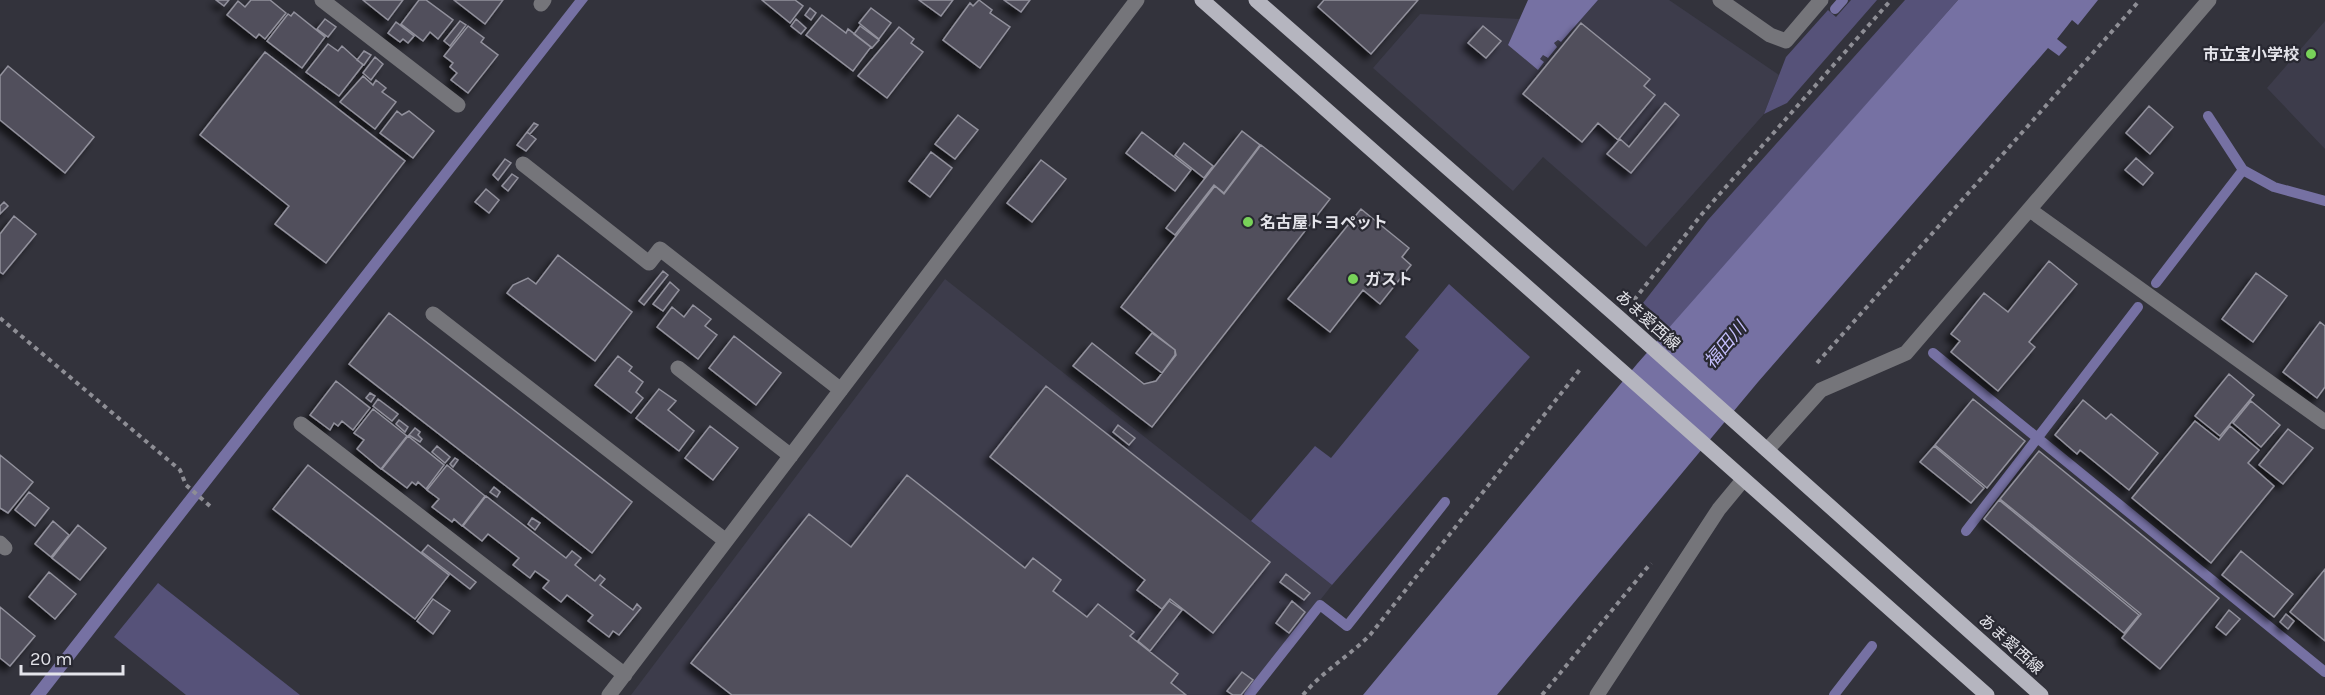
<svg xmlns="http://www.w3.org/2000/svg" width="2325" height="695" font-family="Karla,'Noto Sans JP',sans-serif">
<defs>
<filter id="shadow"><feDropShadow dx="-5.5" dy="5.5" stdDeviation="3" flood-color="#0009"/></filter>
</defs>
<rect width="100%" height="100%" fill="#33333c"/>
<path fill="#3d3c4b" d="M1598 0H1669L1779 75 1764 114 1646 247 1543 157 1513 191 1373 68 1420 14 1520 19 1508 45 1540 59 1543 55 1547 58 1554 44 1558 40 1561 42Z
M2325 21V149L2267 88Z
M945 279 1332 585 1246 695H631Z"/>
<path fill="#565279" d="M1851 0H1877L1787 103 1764 114 1786 57 1828 10 1836 17Z
M1905 0H1958L1670 328 1643 303 1708 220Z
M1449 284 1530 357 1332 585 1251 521 1315 446 1331 458 1419 350 1405 337Z
M158 583 300 695H186L114 637Z"/>
<path fill="#7671a3" d="M575 0H588L46 695H30Z
M1528 0H1598L1561 42 1558 40 1554 43 1557 47 1548 58 1543 55 1540 59 1544 62 1538 70 1508 45Z
M1958 0H2098L2078 25 2072 20 2057 39 2067 47 2059 56 2048 48 1758 382 1497 695H1363L1637 364Z"/>
<g fill="none" stroke-linecap="round" stroke-linejoin="round">
<path stroke="#7671a3" stroke-width="10" d="M1835 9 1843 0
M2208 116 2243 170 2274 187 2325 201
M2156 283 2243 170
M1933 353 2325 672
M1966 531 2138 307
M1249 695 1320 605 1347 626 1445 502
M1834 695 1872 646"/>
</g>
<path fill="#51505b" stroke="#92919d" stroke-width="1.5" filter="url(#shadow)" d="M216 0H229L224 6Z
M251 0H270L286 13 265 39 259 34 256 38 227 15 238 1 245 7Z
M363 0H403L388 20Z
M419 0H426L453 20 438 39 430 32 423 41 401 24Z
M454 0H503L485 24Z
M762 0H795L803 6 790 23Z
M919 0H953L941 16Z
M979 0 992 10 990 13 1010 27 980 68 943 40 970 3 973 6Z
M1004 0H1030L1021 12Z
M1324 0H1418L1371 54 1318 7Z
M810 8 816 13 811 20 805 15Z
M871 8 891 23 879 39 859 23Z
M294 12 325 37 302 68 267 41 288 14 291 16Z
M822 15 846 33 848 29 871 47 853 71 806 35Z
M325 19 336 27 328 37 317 29Z
M796 19 806 28 801 34 791 26Z
M460 21 466 25 450 46 444 41Z
M396 22 414 36 408 43 403 39 400 42 388 33Z
M1581 23 1650 79 1644 86 1655 95 1618 140 1598 123 1582 142 1523 94Z
M468 26 484 38 481 42 498 55 468 93 451 80 457 73 450 67 453 63 444 56Z
M860 26 879 40 872 48 854 34Z
M1483 26 1501 41 1486 58 1468 43Z
M899 27 914 39 911 43 923 52 887 98 858 76Z
M328 44 338 51 342 46 363 65 339 96 306 72Z
M364 51 371 55 364 65 357 60Z
M265 52 405 161 326 263 275 224 289 206 200 135Z
M375 57 383 64 371 80 363 73Z
M8 66 94 137 65 173 0 120V76Z
M363 76 373 85 376 80 386 88 382 92 396 102 375 129 340 102Z
M1665 103 1679 115 1631 173 1607 154 1620 139 1629 147Z
M2149 106 2173 127 2150 154 2126 133Z
M397 111 402 115 409 111 434 131 413 158 380 133Z
M958 115 978 130 955 159 935 144Z
M534 123 538 125 530 134 527 132Z
M1242 131 1260 145 1224 193 1214 185 1175 235 1166 228Z
M527 132 536 139 526 151 517 145Z
M1142 132 1191 170 1175 191 1126 153Z
M1184 143 1213 166 1204 178 1175 155Z
M1261 145 1330 199 1152 427 1073 366 1092 343 1144 384 1156 381 1176 355 1175 350 1121 307 1215 186 1224 194Z
M931 152 952 168 930 197 909 181Z
M2136 158 2153 173 2143 185 2125 170Z
M505 159 511 163 498 180 493 175Z
M1041 160 1066 179 1032 222 1007 203Z
M512 174 518 178 508 191 502 186Z
M486 189 499 200 489 213 475 202Z
M4 202 8 206 0 214V206Z
M1361 209 1409 248 1402 257 1411 265 1380 304 1363 290 1330 332 1288 299Z
M14 216 36 234 3 274 0 272V234Z
M558 255 632 312 595 361 507 293 513 285 528 278 536 284Z
M2049 261 2077 284 2029 342 2035 347 1998 391 1951 352 1960 341 1951 334 1984 293 2008 312Z
M663 271 668 275 644 305 639 301Z
M2256 273 2287 296 2253 342 2222 319Z
M670 282 679 290 663 311 653 304Z
M693 305 711 319 705 326 717 335 698 359 657 327 672 307 684 317Z
M389 313 632 502 592 553 349 364Z
M2320 322 2325 326V387L2317 398 2283 372Z
M1152 333 1175 350V355L1162 373 1136 353Z
M734 336 781 373 756 405 709 368Z
M618 356 632 367 629 371 643 382 636 392 643 398 631 413 595 385Z
M2229 374 2254 395 2220 436 2195 416Z
M336 381 370 408 353 430 342 421 338 426 334 423 330 430 310 415Z
M1046 386 1270 562 1213 633 1170 599 1162 609 1137 590 1145 580 990 457Z
M659 389 676 401 668 410 694 431 679 451 636 418Z
M370 393 375 396 371 402 366 398Z
M378 399 398 414 392 421 373 406Z
M1973 399 2025 441 1987 488 1935 445Z
M2083 400 2106 419 2111 414 2158 453 2129 490 2080 450 2077 454 2055 435Z
M2251 401 2280 425 2261 447 2233 423Z
M373 409 407 436 381 469 357 449 364 440 354 433Z
M399 420 408 427 405 432 396 424Z
M2195 421 2219 440 2230 426 2259 450 2248 463 2274 486 2211 563 2132 498Z
M1118 425 1135 438 1129 445 1113 432Z
M710 426 738 448 713 480 685 458Z
M415 428 420 432 418 435 422 439 420 442 409 435Z
M2288 429 2313 448 2283 484 2259 465Z
M408 436 444 465 426 489 418 482 416 485 412 482 407 488 382 469Z
M437 446 450 457 445 463 432 452Z
M1934 446 1984 488 1971 503 1920 462Z
M2039 451 2219 598 2160 669 2122 638 2141 614 2000 499Z
M0 455 33 482 8 513 0 508Z
M455 458 458 460 453 467 450 464Z
M308 465 449 575 415 619 273 509Z
M447 465 485 496 462 526 454 519 452 522 432 507 439 499 427 490Z
M907 475 1025 568 1033 558 1061 580 1053 591 1087 617 1098 604 1134 632 1130 636 1178 674 1171 683 1186 695H732L691 663 809 514 851 547Z
M494 487 500 492 497 497 490 492Z
M29 492 49 508 35 526 15 510Z
M486 496 566 558 572 551 581 558 575 565 595 581 600 575 605 579 600 585 633 610 637 604 641 608 619 635 613 631 609 637 588 621 593 615 567 595 561 602 543 588 549 581 535 571 530 578 513 565 519 558 488 534 482 541 463 526Z
M1999 500 2139 615 2124 633 1984 519Z
M532 518 540 523 535 530 528 524Z
M53 521 69 535 51 557 35 544Z
M78 525 106 548 80 580 52 558Z
M428 545 476 582 470 589 422 552Z
M2241 551 2293 594 2274 617 2222 575Z
M2325 569V641L2290 612Z
M49 572 76 594 55 619 29 597Z
M1286 574 1310 593 1304 600 1280 582Z
M433 599 450 611 433 634 417 621Z
M1169 601 1182 610 1150 651 1138 641Z
M1292 601 1305 612 1289 633 1276 623Z
M0 607 35 636 10 666 0 658Z
M2229 610 2240 619 2226 635 2216 627Z
M2286 614 2294 621 2288 629 2280 622Z
M1242 672 1253 680 1241 695H1233L1227 691Z"/>
<g fill="none" stroke-linecap="round" stroke-linejoin="round">
<path stroke="#8e8e95" stroke-width="4" stroke-dasharray="4.5 4.5" stroke-linecap="butt" d="M1634 300 1702 214 1891 0
M0 318 180 470 186 485 210 506
M1817 363 2140 0
M1303 695C1322 672 1349 656 1370 635L1582 367
M1542 695 1651 563"/>
<path stroke="#75757a" stroke-width="15" d="M322 0 458 105
M1720 0 1770 35 1786 41 1821 0
M541 4 544 0
M523 164 649 263 660 249 841 390
M2030 210 2325 422
M433 314 726 541
M678 368 791 456
M301 424 625 675
M1767 450 1821 390 1906 353 2209 0
M0 543 5 548
M609 695 1137 0
M1597 695 1719 509 1743 480"/>
<path stroke="#b5b5bf" stroke-width="15" d="M1202 0C1465 230 1725 464 1987 695
M1256 0 1618 317 2041 695"/>
</g>
<g fill="#78d259" stroke="#292932" stroke-width="2">
<circle cx="2311" cy="54" r="6"/>
<circle cx="1248" cy="222" r="6"/>
<circle cx="1353" cy="279" r="6"/>
</g>
<g text-anchor="middle" dominant-baseline="central" stroke-width="4.5" stroke-linejoin="round" paint-order="stroke">
<g font-size="16" font-weight="bold" fill="#e4e4ea" stroke="#292932" text-anchor="start">
<text x="2299" y="54" text-anchor="end">市立宝小学校</text>
<text x="1260" y="222">名古屋トヨペット</text>
<text x="1365" y="279">ガスト</text>
</g>
<g font-size="16" fill="#e4e4ea" stroke="#292932">
<text transform="translate(1648 320) rotate(42)">あま愛西線</text>
<text transform="translate(2011 644) rotate(42)">あま愛西線</text>
</g>
<g font-size="18" font-style="italic" fill="#c3bdfb" stroke="#292932">
<text transform="translate(1725 345) rotate(-50)">福田川</text>
</g>
</g>
<path d="M21 665v9h102v-9" fill="none" stroke="#e4e4ea" stroke-width="3"/>
<text x="30" y="665" font-size="18" fill="#e4e4ea" stroke="#292932" stroke-width="4.5" paint-order="stroke">20 m</text>
</svg>
